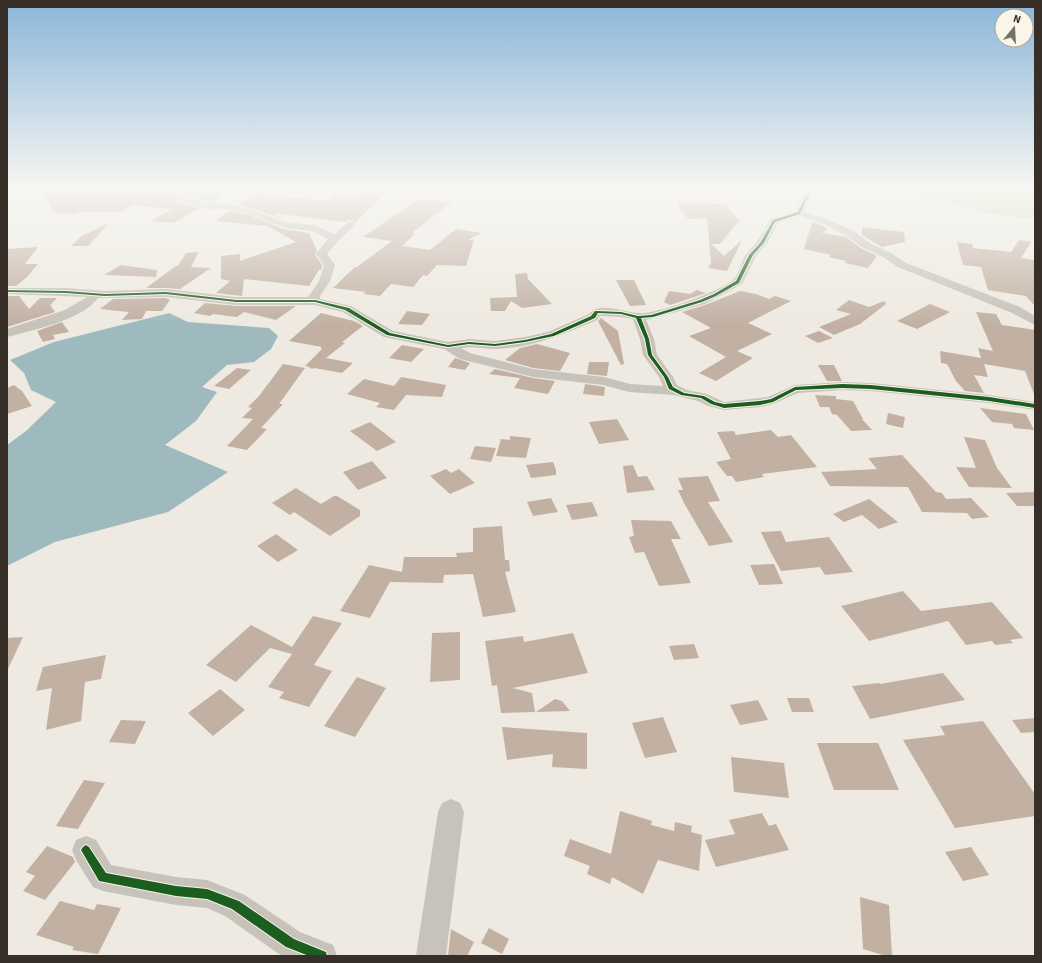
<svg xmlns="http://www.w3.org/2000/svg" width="1042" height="963" font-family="'Source Sans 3',sans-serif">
<rect width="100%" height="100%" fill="#eeeae1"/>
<path fill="#cbd4bb" d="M912 190H1035V219L987 213 916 193Z"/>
<path fill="#9ebabf" d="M169 313 188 322 269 328 278 336 271 349 254 362 227 365 202 387 217 392 196 421 165 445 228 472 168 512 55 542 7 566V445L26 431 56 402 31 390 24 373 10 360 54 342Z"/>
<path fill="#c2b1a3" d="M44 190H179L173 197 175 201 200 208 173 223 151 221 172 209 132 205 123 212H80L74 214 52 212Z
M190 190H232L212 202 187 196Z
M362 190H389L356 222 348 220 345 222 272 213 286 220 239 204 253 194 327 201 336 195 355 197Z
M418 199 452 202 413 232 415 234 402 246 430 250 456 229 482 233 468 240H474L466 266 437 265 427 276 423 275 413 287 391 284 380 296 363 294 366 292 333 288 355 267H357L392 241 363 237Z
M676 203 726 204 739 221 720 244H711L724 256 742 240 727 271 708 268 711 263 707 218 688 219Z
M229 211 243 213 284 229 309 233 317 251 315 255 322 265 321 270H319L309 286 244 279 242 296 216 293 230 281 221 279V256L240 254V261L296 242 267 226 216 221Z
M812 222 828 228 822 233 846 237 861 248 877 256 868 268 845 263 846 261 829 257 831 255 804 249Z
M109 223 88 246H71L82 236Z
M862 227 904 232 905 242 882 247 862 235Z
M1019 240 1031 242 1021 258 1035 260V306L1026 296 988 290 981 267 963 265 957 242 972 244 973 248 1011 252Z
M38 247 25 264H38L27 277 16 286H7V249Z
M199 252 191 267 211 268 180 289 166 288H146L176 266H178L186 253Z
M121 265 157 270 156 277 104 275Z
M527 273 528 279 552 304 522 308 511 301 505 311H491L490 298 517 297 515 274Z
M616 280H634L646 305 630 306Z
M697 290 706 293 670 305 664 302 669 291 690 294Z
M740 291 756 294 769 299 775 296 791 301 748 323 772 334 737 351 753 358 716 381 699 373 726 357 689 336 711 328 682 312 705 305Z
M7 296H19L29 309 40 298H57L50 305 55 312 7 327Z
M113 299 166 298 170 300 162 311H146L142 319 122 320 129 312 100 309Z
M849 300 869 307 884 301 886 304 860 324 834 335 819 327 851 314 836 310Z
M205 303 236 306H296L276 320 244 312 237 317 213 314 210 316 194 313Z
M930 304 950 312 917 329 897 321Z
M407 311 430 314 422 325 398 324Z
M976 312 996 314 1002 325 1035 330V394H1034L1025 371 984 364 988 377 974 375 984 393 965 391 956 381 947 364 941 363 940 351 981 358 978 348 993 351Z
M321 313 354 321 363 326 342 342 345 343 326 358 353 363 342 373 314 368 312 369 309 367 305 366 322 349 320 348 322 347 289 341Z
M601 318 618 331 624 364 621 365 598 321Z
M62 322 69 332 53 335 55 339 43 342 37 331Z
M819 331 833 338 818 343 805 336Z
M537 344 570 353 560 371 533 368 505 360 520 348Z
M402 345 424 349 411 362 389 358Z
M455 358 470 363 465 370 448 367Z
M589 362H609L607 376 587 374Z
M283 364 305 368 279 404H283L261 428 267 429 247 450 227 446 253 419 242 418 252 408 248 407 259 396Z
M818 365H834L842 381H827Z
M237 368 251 370 229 389 214 386Z
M495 369 533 378 555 381 548 394 514 388 520 378 489 374Z
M401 377 446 385 442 397 406 395 394 410 376 407 380 403 347 394 364 379 394 386Z
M585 384 605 387 604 396 583 394Z
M14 385 22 391 32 406 7 414V388Z
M815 395 836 396V399L853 401 863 419H862L872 430 851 431 837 415 832 414 829 407H820Z
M980 408 1026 414 1034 430 1014 428 1012 424 992 422Z
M888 413 905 417 903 428 886 424Z
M617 419 629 440 599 444 589 422Z
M370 422 396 442 377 451 350 431Z
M771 430 778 437 791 435 817 467 762 474 764 477 736 482 732 476H727L716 462 731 459 717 432 734 431 736 435Z
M510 436 531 438 526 458 496 456 501 439 510 440Z
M964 437 985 440 997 468 1012 488 969 487 956 467 976 468Z
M475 446 496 448 491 462 470 459Z
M902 455 936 492 942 493 946 499 971 498 989 517 972 519 967 513 922 512 908 487 830 486 821 472 877 469 868 458Z
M372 461 387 478 358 490 343 472Z
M553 462 556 470V475L531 478 526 465Z
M633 465 638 477 647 476 655 490 627 493 623 466Z
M446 469 451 473 459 469 475 483 450 494 430 476Z
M708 476 720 501 708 502 733 542 709 546 684 503 678 490H683L678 478Z
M296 488 321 504 334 496H337L360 510V516L330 536 294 512 290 515 272 503Z
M1035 492V506H1017L1006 493Z
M551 498 558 512 533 516 527 502Z
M869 499 898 522 879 529 862 515 844 522 833 514Z
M592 502 598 516 572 520 566 505Z
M631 520 671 521 681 539H671L691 583 659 586 644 552 635 553 629 537 634 536Z
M502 526 505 560H509L510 571 505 572 516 612 483 617 473 574 444 575 443 583 390 582 370 618 340 611 369 565 402 572 404 557H457L456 553 473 552V528Z
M781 531 786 542 829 537 853 572 825 575 820 567 781 571 769 549 761 532Z
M276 534 298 550 278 562 257 546Z
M774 564 783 584 759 585 750 565Z
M903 591 921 611 992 602 1023 638 1010 640 1013 643 995 645 992 641 966 645 948 621 869 641 841 606Z
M313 616 342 623 314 665 332 671 309 707 279 698 284 692 268 687 292 654 270 648 236 682 206 665 251 625 292 647Z
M460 632V680L430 682 432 633Z
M573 633 588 673 513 688 532 693 535 712 501 713 497 685 492 686 485 641 523 636 524 642Z
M23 637 7 671V638Z
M694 644 699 658 674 660 669 646Z
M106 655 101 679 85 682 81 721 46 730 52 688 36 691 43 667Z
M943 673 965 700 870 719 852 686 879 683 880 684Z
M357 677 386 688 355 737 324 726Z
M220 689 245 710 213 736 188 713Z
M787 698H809L814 712H792Z
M555 699 562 701 570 711 536 712Z
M758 700 768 720 740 725 730 705Z
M663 717 677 752 645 758 632 723Z
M1035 718V732L1021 733 1012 720Z
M121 720 146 721 135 744 109 742Z
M983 721 1035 794V816L955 828 903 740 945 735 940 726Z
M502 727 587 733V769L552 767 553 754 507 760Z
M817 743H878L899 790H834Z
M731 757 784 763 789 798 734 792Z
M84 780 105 783 78 829 56 826Z
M620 811 652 821 651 825 674 831 675 822 692 826 691 832 702 835 699 871 658 860 643 894 612 877 610 884 587 874 590 866 564 856 570 839 611 854Z
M762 813 769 826 776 824 789 850 716 867 705 840 735 834 729 820Z
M47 846 73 857 75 862 45 900 23 891 35 876 26 872Z
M971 847 989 875 963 881 945 852Z
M860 897 889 905 892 956H886L863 949Z
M60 901 94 910 97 904 121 908 98 954 72 950 74 947 36 935Z
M489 928 509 939 502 954 481 943Z
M451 929 474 942 467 956H448Z"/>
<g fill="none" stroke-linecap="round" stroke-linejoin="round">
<path fill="#c7c2ba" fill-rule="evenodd" d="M181 190H189L185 197 208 203H225L245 207 289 223 314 225 334 234 348 222H354L356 224 354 226 338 241 327 254 335 265 330 281 320 296V299L351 306 393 331 448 342 469 339 495 341 525 337 548 332 589 314C599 301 623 312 638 313 656 315 717 292 732 281 739 275 741 261 746 254 750 249 755 245 758 240 763 233 766 226 771 219L795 211 806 190H814L804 212 830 220 855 232 870 243 891 253 906 263 1020 307 1035 316V325L1012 313 898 267 883 257 862 247 847 236 824 224 799 216 778 223 767 243 756 256 742 284 705 304 646 320 654 339 657 355 673 377 677 385 687 390 707 394 724 402 768 397 795 385 842 382 871 383 989 395 1035 402V410L989 403 871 391 842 390 798 393 773 404 760 407 724 410 708 406 698 401 674 395 629 392 603 385 533 377 460 359 444 349 384 337 343 312 315 305H236L166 297 98 298C82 320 33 330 7 337V329L65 310 87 297 7 294V288H66L105 291 166 289 236 297H308L319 281 324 265 316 254 328 239 312 231 285 228 243 212 225 209H208L176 200 174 198ZM600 316 621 317 633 319 640 339 643 355 659 377 663 386 630 384 604 377 533 369 470 353 461 348C473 346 483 349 495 349 531 348 565 334 597 320Z
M451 799 460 803 464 812 446 956H416L438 812 442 803Z
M86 836 96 840 111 865 176 877 207 880 245 895 300 932 333 945 337 956H285L279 954 225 916 207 908 176 905 103 891 93 887 76 860 72 850 76 840Z"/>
<defs>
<path id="cycleway" d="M808 190H812L800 214 775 222 764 243 753 255 739 283 716 296 702 302 653 317 641 318 649 339 652 355 668 377 673 387 684 393 704 396 715 402 724 404 760 401 771 399 795 387 842 384 871 385 989 397 1035 404V408L989 401 871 389 842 388 796 390 773 402 760 405 724 408 711 404 701 398 681 395 669 389 664 377 648 355 645 339 636 318 621 314 598 313 595 318 554 336 525 342 495 346 469 344 448 347 387 335 345 310 315 302H236L166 294 105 296 66 293 7 292V290L66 291 105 294 166 292 236 300H315L349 308 390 333 448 345 469 342 495 344 525 340 551 334 591 316 595 311H597L621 312 638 316 651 315 700 300 714 294 736 281 749 255 760 243 773 220 798 212Z
M86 845 89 847 106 873 176 886 207 889 239 901 294 939 326 952 327 956H309L286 947 232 909 207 899 176 896 99 881 81 850 83 847Z"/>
</defs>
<use href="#cycleway" stroke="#faf5e9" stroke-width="2"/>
<use href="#cycleway" fill="#1b5e20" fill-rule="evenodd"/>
</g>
<linearGradient id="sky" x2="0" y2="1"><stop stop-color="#8ab6d8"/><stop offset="0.58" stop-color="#f7f6f2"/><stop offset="1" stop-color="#f7f6f2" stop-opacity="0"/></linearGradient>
<rect width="1042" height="325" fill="url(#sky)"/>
<rect width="1042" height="963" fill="none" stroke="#383028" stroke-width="16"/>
<g transform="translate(1014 28) rotate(18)"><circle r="19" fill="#faf5e9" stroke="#aca69c"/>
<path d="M0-3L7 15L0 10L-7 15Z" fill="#787169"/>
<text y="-6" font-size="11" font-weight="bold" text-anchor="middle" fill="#383028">N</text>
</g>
</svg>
